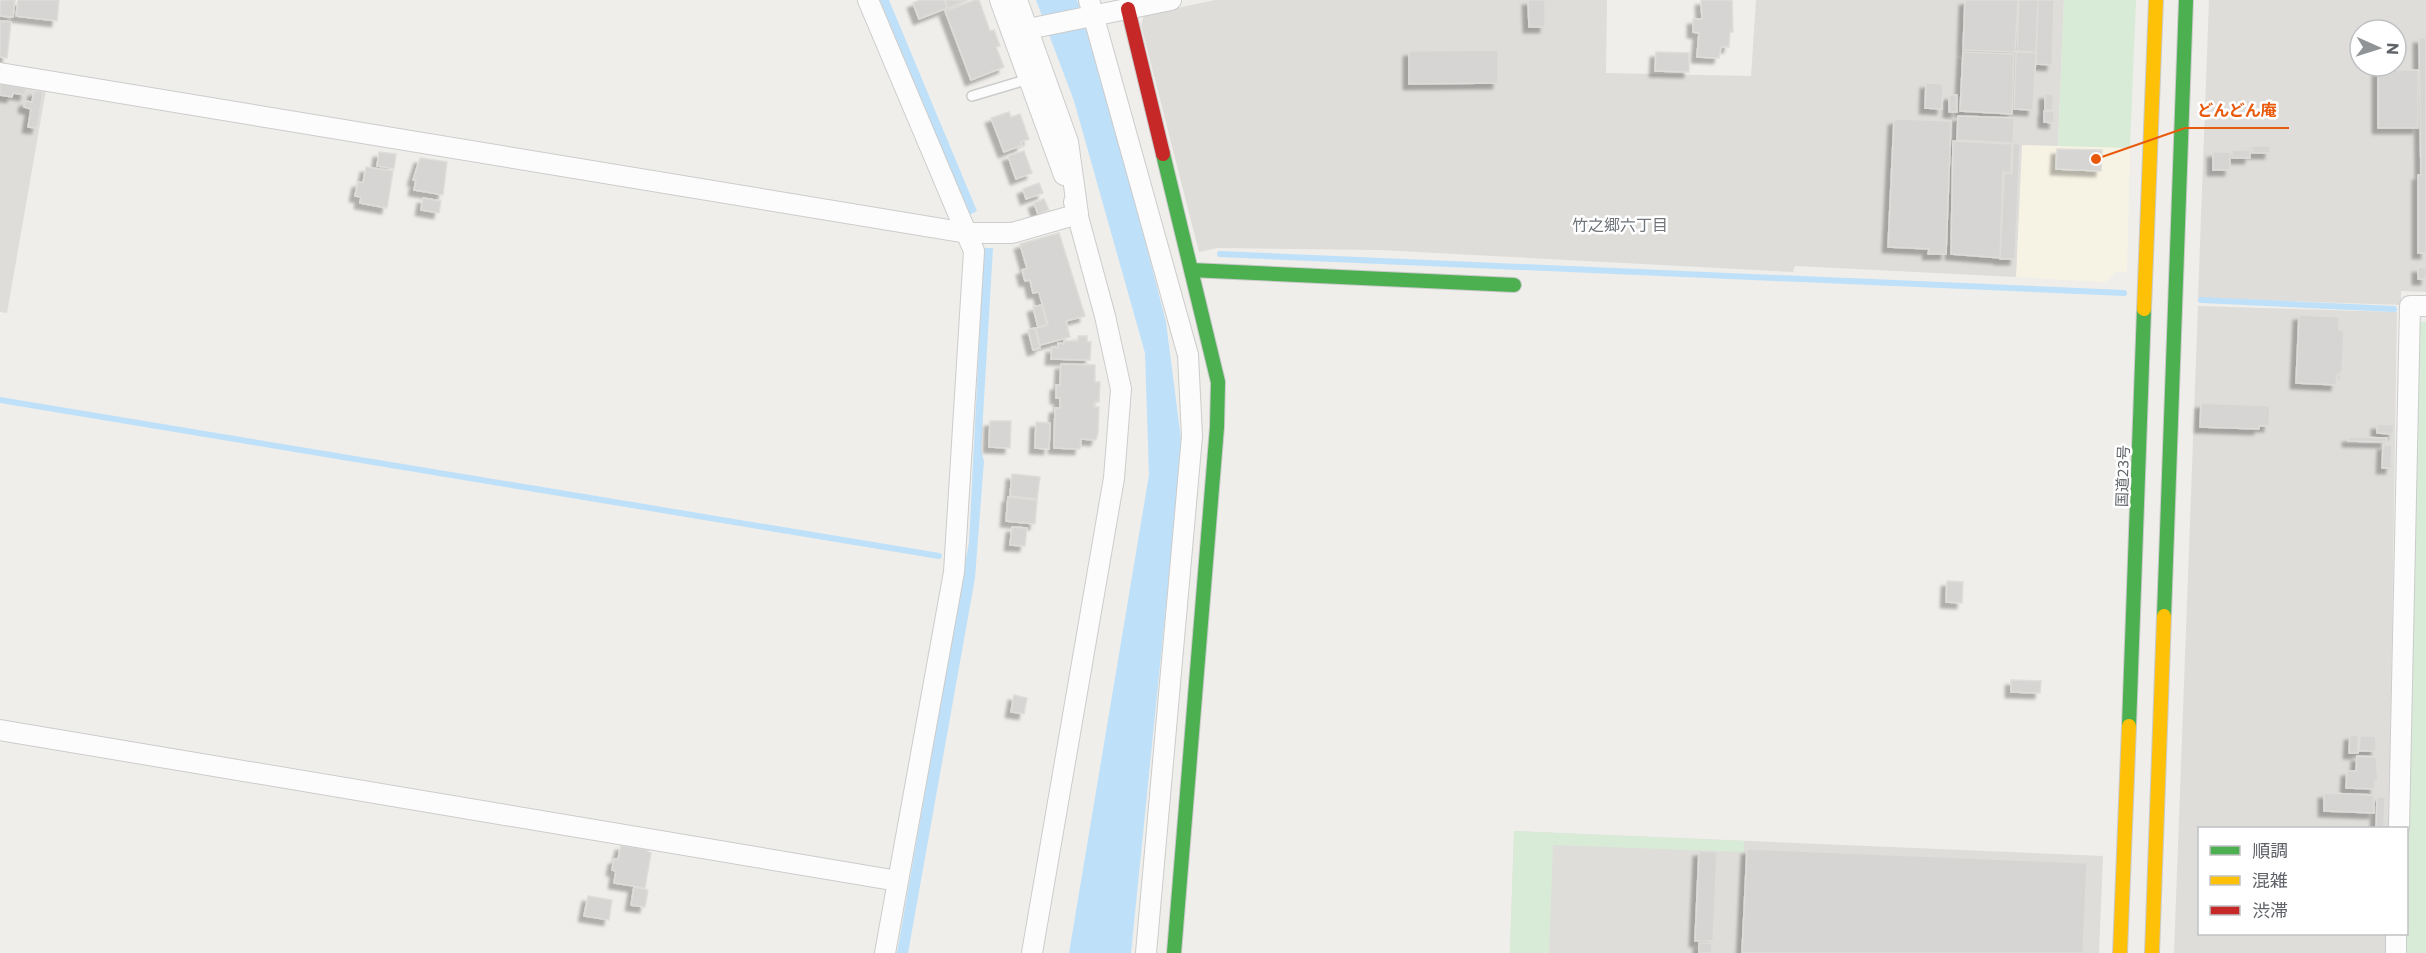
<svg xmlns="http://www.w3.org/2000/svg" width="2426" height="953" font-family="Commissioner,'Noto Sans JP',sans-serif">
<defs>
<filter id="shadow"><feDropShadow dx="-5.5" dy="5.5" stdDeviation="1.5" flood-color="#0004"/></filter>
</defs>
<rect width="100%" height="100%" fill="#efeeea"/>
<path fill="#f7f3e4" d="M2022 144 2130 148 2127 272H2116L2105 282 2016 277Z"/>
<path fill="#dfddda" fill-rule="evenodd" d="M1215 0H1607L1606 73 1751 76 1756 0H2064L2058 146 2022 145 2016 277 1795 266 1793 272 1380 250 1217 248 1199 252 1141 25 1144 15Z
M2209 0H2426V292L2401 291V305L2198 298ZM2360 30H2396V66H2360Z
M0 82 46 90 7 313 0 312Z
M2198 306 2397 312 2389 828H2200V934H2387L2386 953H2174Z
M1514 831 2103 856 2099 953H1510Z"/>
<path fill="#d8ebd6" d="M2064 0H2136L2130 148 2058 146Z
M2415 322H2426V953H2405Z
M1514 831 1744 841V852L1553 845 1549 953H1510Z"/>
<path fill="#bfe0f9" d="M880 0H889L977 211 969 215Z
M1036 0H1077L1102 74 1166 322 1182 447 1131 953H1069L1149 475 1145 353 1074 101Z
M984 248H993L981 450 984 461 975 578 908 953H897L969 542Z"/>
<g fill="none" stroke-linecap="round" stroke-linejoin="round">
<path stroke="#bfe0f9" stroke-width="6" d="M1220 254 2124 293
M2201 300 2394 309
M0 400 939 556"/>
</g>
<path fill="#d6d5d3" stroke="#deddd9" stroke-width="1.5" filter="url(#shadow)" d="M0 0H15L13 17 0 16Z
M18 0H59L57 21 16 16Z
M920 0H944L947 8 919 19 913 3Z
M945 0H969L948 8Z
M975 0H979L990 31 994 30 1000 46 996 47 1004 67 971 80 945 11Z
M1528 0H1545V27H1529Z
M1701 0H1732L1733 32H1730L1729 47H1721L1719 58 1697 57 1699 33 1693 32V19H1702Z
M1965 0H2018L2015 52 1963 50Z
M2019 0H2038L2036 52 2017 51Z
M2038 0H2054L2052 65 2036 64Z
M0 21 11 22 7 58 0 57Z
M2419 38H2426V253H2418V175H2421Z
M1498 50V83L1409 84V51Z
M1656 52 1689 53V72L1655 71Z
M1963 52 2014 54 2012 114 1960 111Z
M2016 52 2036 53 2033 110 2014 109Z
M2378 70H2418V128H2378Z
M1926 83 1943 84 1942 109 1925 108Z
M0 84 26 88 25 95 13 93 12 97 0 95Z
M34 91 43 92 37 128 28 127 31 109 24 107 25 101 32 102Z
M2045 94H2053V110H2045Z
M1949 95H1957V112H1949Z
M2044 111H2054V123L2044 122Z
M1009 112 1011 117 1020 114 1029 139 1021 142 1022 145 1004 152 991 118Z
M1958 116 2014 118 2013 143 1957 140Z
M1900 119 1951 121 1946 254H1928L1929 249 1888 247 1894 120Z
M1953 141 2012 144 2011 173 2003 172 2000 258 1951 254Z
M2013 143 2020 144 2015 259H2000L2004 173H2012Z
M2252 146H2270V153H2252Z
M2057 149 2102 150 2101 171 2056 169Z
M2232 150H2250V158H2232Z
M1024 151 1032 173 1016 179 1008 156Z
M379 152 396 154 394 169 377 166Z
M2213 152H2230V170H2213Z
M420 158 447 162 443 195 414 190 416 180H413Z
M366 167 393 171 387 208 360 203 361 197 355 196 358 182 363 183Z
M1039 183 1043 193 1026 199 1023 189Z
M423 198 441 201 439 213 421 210Z
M1044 199 1049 210 1038 214 1034 203Z
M1059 233 1085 316 1066 321 1070 337 1040 345 1036 328 1048 325 1039 292 1033 293 1030 280 1025 281 1022 270 1027 268 1020 244Z
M2418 267 2426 268V279H2418Z
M1042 305 1047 325 1038 327 1033 307Z
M2299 315 2339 317V330H2344L2342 372 2337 375 2336 385 2296 383Z
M1035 328 1040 348 1033 350 1028 330Z
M1078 336H1087V342H1091L1090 360 1051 359 1052 347 1058 348V343L1064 344V341H1078Z
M1061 364 1095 365V382H1100L1099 402H1094V407H1099L1098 433 1096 440 1081 439 1080 449 1054 448 1055 408H1060V398H1056V385H1060Z
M2201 403 2270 406 2269 426H2259V429L2200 427Z
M990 421H1011L1010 448 989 447Z
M1036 422 1050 423 1049 449 1035 448Z
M2377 424 2394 425 2393 434 2377 433Z
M2348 437 2387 438 2386 442 2348 441Z
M2383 445H2392L2391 468H2382Z
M1012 474 1040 477 1037 499 1010 496Z
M1008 497 1037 500 1035 524 1006 521Z
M1012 527 1027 528 1025 546 1010 545Z
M1947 581 1963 582 1962 603 1946 602Z
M2011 680 2041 681 2040 693 2011 692Z
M1014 695 1027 698 1024 714 1011 712Z
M2350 735H2358V753H2349Z
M2360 736H2376V751H2359Z
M2357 756 2376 757 2378 781H2375V789L2346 788 2347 771H2356Z
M2324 793 2374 795V813L2324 811Z
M2377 797H2385L2384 828H2376Z
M621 845 648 850V852L651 853 645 888 614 883 616 871 612 870 614 859H618Z
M1747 849 2087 863 2083 953H1742Z
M1699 851 1717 852 1713 941H1695Z
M634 887 648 890 645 907 631 905Z
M588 896 612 900 609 920 584 916Z
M1699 943H1712V953H1699Z"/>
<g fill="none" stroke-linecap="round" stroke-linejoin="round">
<defs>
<path id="lane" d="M972 96 1029 79"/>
<path id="street" d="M868 0 974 251 954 572 885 953
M1000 0 1064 175
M1089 0 1188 355 1192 436 1146 953
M1028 29 1171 0
M0 73 967 233H1012L1078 214 1068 142 1017 0
M0 730 898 881
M2399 828 2410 306H2426
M1032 953 1114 478 1121 389 1105 316 1074 202
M2396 953V934"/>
<path id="fast" d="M1163 154 1218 382 1217 427 1174 953
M1191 270 1514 285
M2164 616 2186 0
M2129 726 2144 309"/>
<path id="slow" d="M2144 309 2156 0
M2120 953 2129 726
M2152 953 2164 616"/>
<path id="jam" d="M1128 9 1163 154"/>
</defs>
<use href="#lane" stroke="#cbcccc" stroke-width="12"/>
<use href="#street" stroke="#cbcccc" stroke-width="22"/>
<use href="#fast" stroke="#cacacb" stroke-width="16"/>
<use href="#slow" stroke="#cacacb" stroke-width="16"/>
<use href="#jam" stroke="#cacacb" stroke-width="16"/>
<use href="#lane" stroke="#fdfcfc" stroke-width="9"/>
<use href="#street" stroke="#fdfcfc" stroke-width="20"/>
<use href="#fast" stroke="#4caf50" stroke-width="14"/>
<use href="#slow" stroke="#ffc107" stroke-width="14"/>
<use href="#jam" stroke="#c62828" stroke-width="14"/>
</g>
<g text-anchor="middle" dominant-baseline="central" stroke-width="5" stroke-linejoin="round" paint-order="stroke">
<g font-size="15" fill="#5f6368" stroke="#fff">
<text transform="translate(2122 476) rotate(-88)">国道23号</text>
</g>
<g font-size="16" fill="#70757a" stroke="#fff">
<text x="1620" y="224">竹之郷六丁目</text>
</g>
</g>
<path fill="none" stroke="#e8590c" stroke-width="2" d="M2096 159L2185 128H2289"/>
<circle fill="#e8590c" stroke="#fff" stroke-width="2" cx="2096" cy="159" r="6"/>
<g font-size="16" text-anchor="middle" font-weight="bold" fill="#e8590c" stroke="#fff" stroke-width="5" stroke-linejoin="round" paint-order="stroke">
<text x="2237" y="116">どんどん庵</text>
</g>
<rect x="2198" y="827" width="210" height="108" fill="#ffffff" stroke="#bfc1c3" stroke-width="1.5"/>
<rect x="2210" y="846" width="30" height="9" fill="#4caf50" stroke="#bfc1c3" stroke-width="1.5"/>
<text x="2252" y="857" font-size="18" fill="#5f6368">順調</text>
<rect x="2210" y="876" width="30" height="9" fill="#ffc107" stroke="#bfc1c3" stroke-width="1.5"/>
<text x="2252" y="887" font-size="18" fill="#5f6368">混雑</text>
<rect x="2210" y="906" width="30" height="9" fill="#c62828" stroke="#bfc1c3" stroke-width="1.5"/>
<text x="2252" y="917" font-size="18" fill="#5f6368">渋滞</text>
<g transform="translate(2378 48) rotate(93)"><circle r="28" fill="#ffffff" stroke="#bfc1c3" stroke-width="1.5"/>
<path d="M0-4.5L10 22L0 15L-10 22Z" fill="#919496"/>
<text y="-9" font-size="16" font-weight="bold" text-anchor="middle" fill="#5f6368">N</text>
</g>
</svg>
